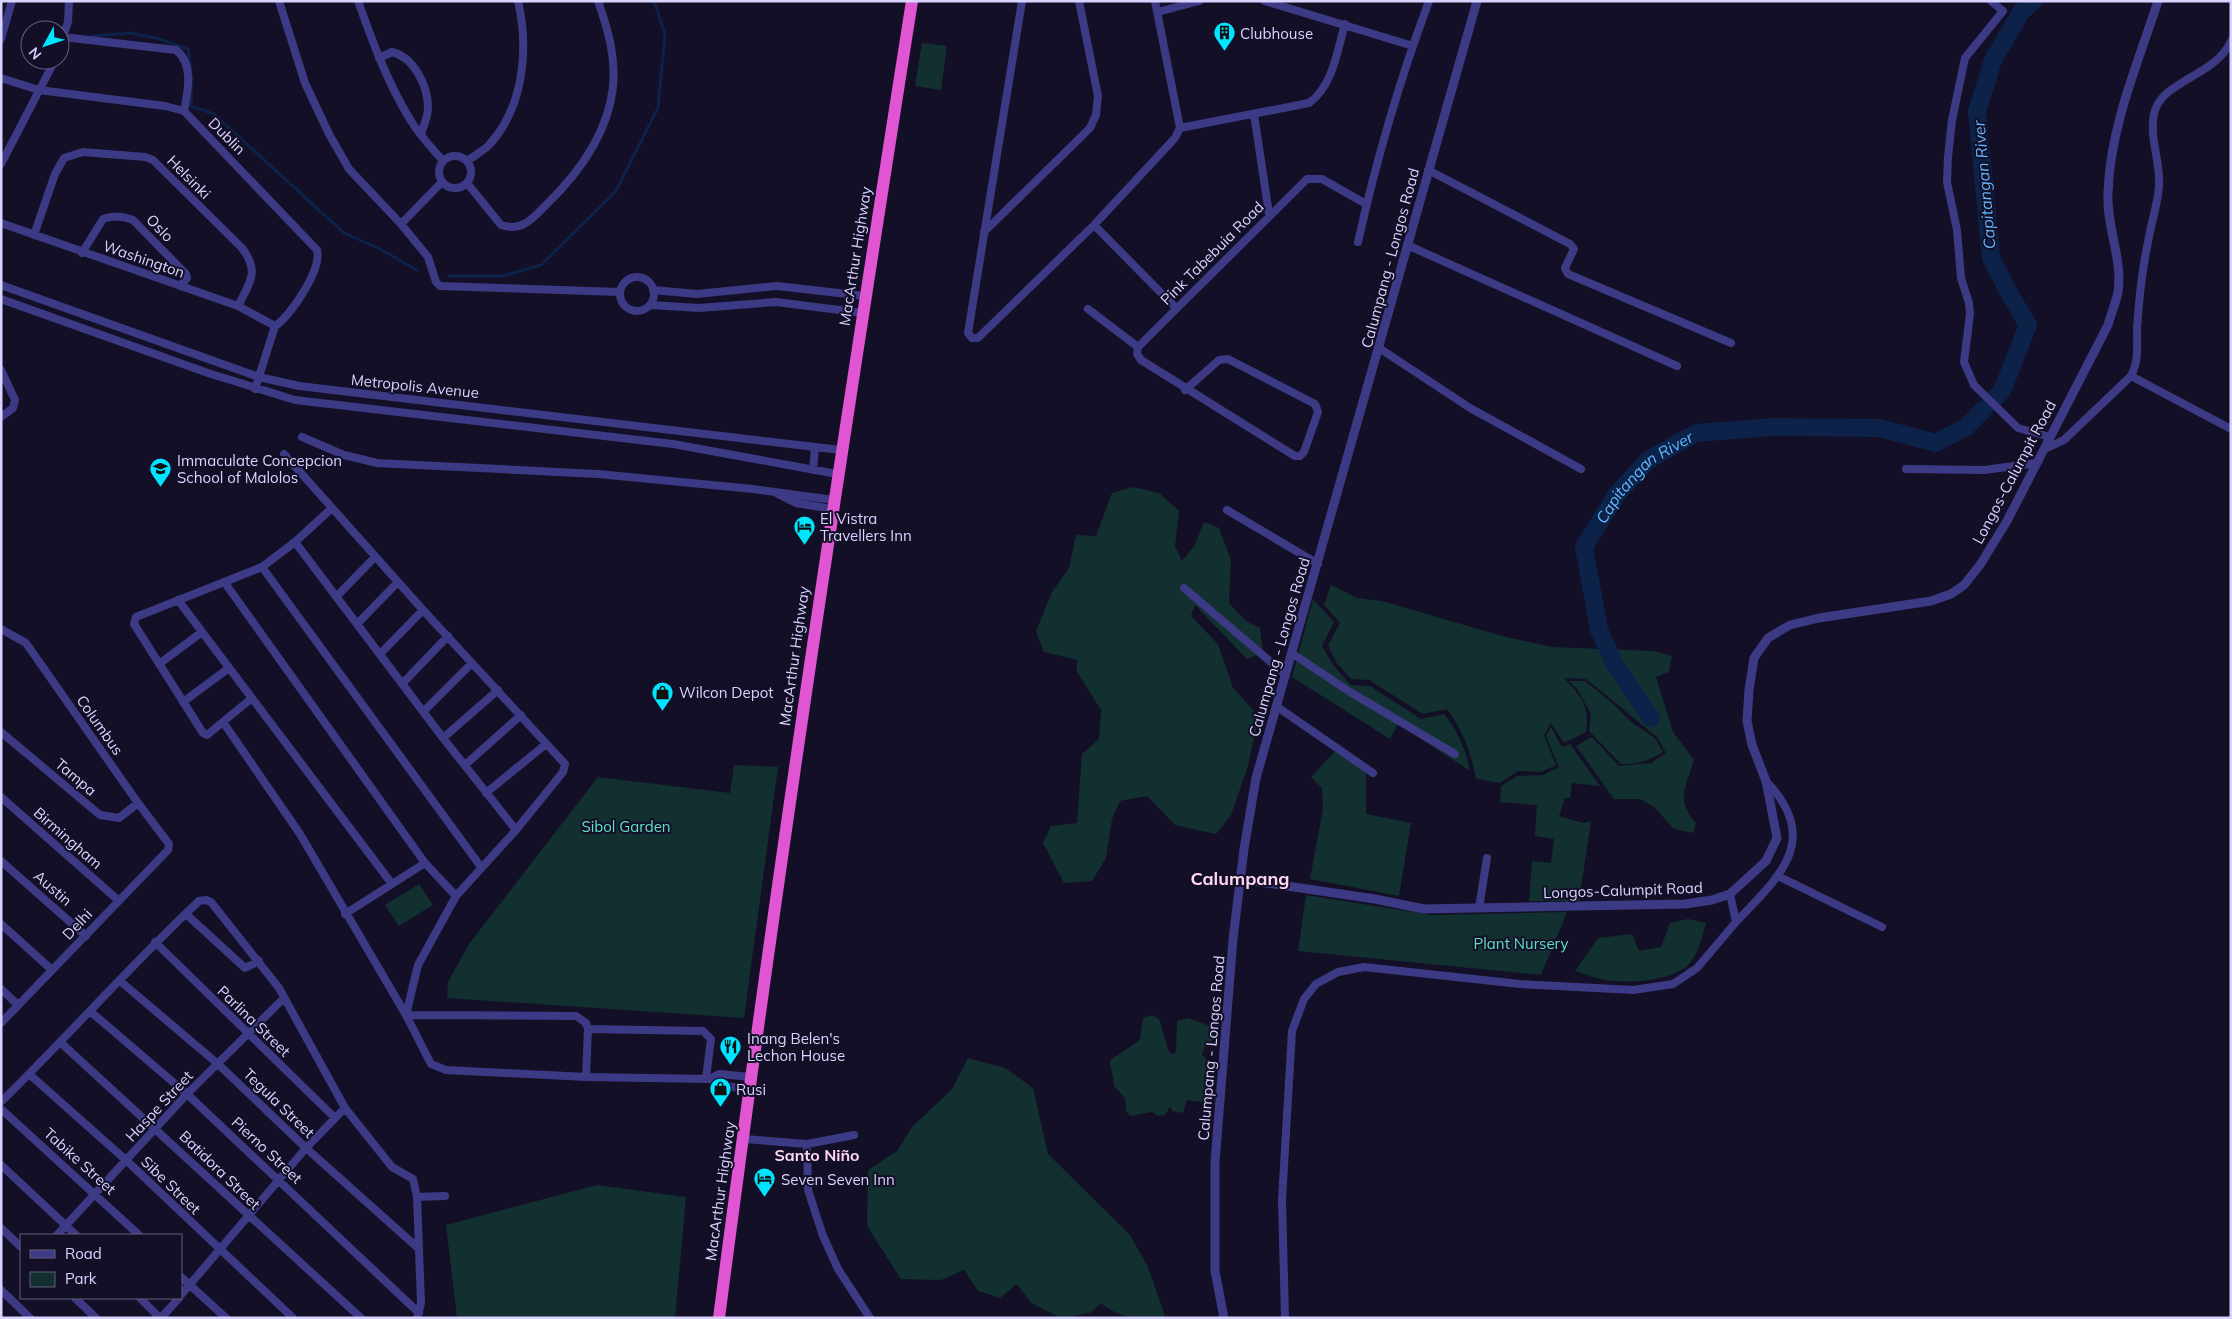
<svg xmlns="http://www.w3.org/2000/svg" width="2232" height="1319" font-family="Mulish,sans-serif">
<rect width="100%" height="100%" fill="#130f26"/>
<path fill="#12302f" d="M922 43 947 46 941 90 915 86Z
M1133 487 1159 493 1179 511 1175 546 1182 561 1194 546 1204 522 1219 528 1231 560 1229 603 1246 621 1260 628 1263 653 1247 659 1195 605 1191 616 1218 644 1233 688 1259 716 1247 769 1231 815 1216 834 1175 825 1147 796 1120 801 1112 819 1106 858 1092 881 1064 883 1043 843 1051 826 1077 823 1082 754 1099 739 1101 710 1077 672V660L1044 652 1036 631 1052 592 1069 568 1076 535 1096 536 1112 493Z
M1331 585 1357 598 1382 601 1502 636 1552 647 1653 651 1672 656 1669 672 1656 677 1673 732 1694 760C1686 787 1675 800 1696 823L1693 833 1674 829 1654 807 1640 799H1614L1576 746 1592 737 1619 766 1651 763 1666 753 1657 737 1586 679 1564 678C1581 696 1590 706 1586 732L1564 743 1551 723 1544 735 1556 765 1541 772 1518 771 1500 783 1476 779C1471 752 1463 731 1447 709L1423 714 1369 680 1351 679 1336 662 1328 645 1340 623 1324 605Z
M1313 599 1334 622 1322 646 1332 663 1350 685 1370 686 1421 719 1444 714C1458 731 1466 750 1470 771L1398 724 1390 739 1292 677Z
M1569 681H1585L1610 701 1631 722 1655 738 1663 752C1649 761 1638 764 1621 764L1589 731 1591 714 1577 689Z
M1551 727 1562 747 1570 744 1600 786 1572 783 1570 798H1565L1559 816 1583 823 1591 821 1579 901H1529L1532 861 1551 863 1554 839 1535 836 1537 805 1500 802 1501 786 1517 776 1543 775 1559 767 1546 736Z
M1335 751 1366 772V814L1411 823 1399 896 1310 879 1323 809 1322 788 1311 777Z
M734 765 778 767 744 1018 447 998 448 982 469 944 598 777 730 793Z
M419 884 433 905 399 926 385 905Z
M1306 895 1432 915 1567 912 1541 975 1298 951Z
M1688 919 1706 923C1702 936 1699 952 1690 963 1675 981 1627 984 1605 980 1595 978 1585 974 1575 971L1598 938 1632 934 1639 951 1661 947 1670 923Z
M1152 1015 1159 1019 1169 1052 1172 1054 1176 1052 1177 1021 1188 1018 1210 1026 1215 1038 1204 1048 1202 1055 1214 1066 1211 1095 1213 1098 1211 1103 1187 1100 1183 1113 1172 1111 1170 1106 1166 1114 1158 1116 1152 1112 1131 1116 1126 1111 1125 1098 1114 1086C1114 1076 1110 1070 1110 1060L1140 1040 1143 1018Z
M968 1058 1005 1068 1033 1088 1048 1154 1130 1235 1148 1267 1165 1316 1162 1318C1135 1318 1121 1319 1101 1303L1090 1313 1061 1318 1031 1303 1017 1284 1000 1298 978 1291 964 1270 941 1280 901 1279 867 1226 868 1170 897 1151 912 1127 952 1089Z
M597 1185 686 1197 675 1318H457L446 1225Z"/>
<g fill="none" stroke-linecap="round" stroke-linejoin="round">
<path stroke="#0c2248" stroke-width="3" d="M92 36 130 33 160 39 188 49 191 70
M192 76 191 106 214 114 344 233 378 248 417 270
M449 276H503L541 265 616 191 658 108 665 34 654 1"/>
<g stroke="#0c2248" stroke-width="18">
<path d="M1996 397 2002 391 2028 325 2009 293 1991 258 1977 112 1993 60 2021 12 2033 1"/>
<path id="s1" d="M1651 718 1615 665 1599 630 1584 547 1617 494 1648 460 1696 433 1774 427 1879 428 1936 443 1966 427 1985 408"/>
</g>
<path stroke="#3d3a85" stroke-width="8" d="M279 1 305 83 329 134 349 169 401 224 428 257 436 282 440 286 620 292
M358 1C373 43 388 84 411 121 420 136 432 148 443 161
M1022 1 968 333 972 338H978L1094 225 1175 138 1180 128 1155 1
M1265 1 1413 46
M1991 1 2003 11 1965 58 1952 120 1948 157 1947 182 1957 230 1961 278 1969 303 1970 314 1964 362 1974 385 2018 428 2050 437
M1158 12 1199 1
M63 37 176 50C194 64 188 91 184 111
M1 39 12 1
M60 45 68 22 69 1
M379 58 392 52C414 57 428 86 428 108 428 117 423 126 421 135
M1 78 39 90 165 106 184 111 317 250C322 269 291 316 275 326
M1254 114 1269 214
M1180 128 1309 103C1333 86 1337 51 1345 24
M439 172a16 16 0 1 1 32 0a16 16 0 1 1-32 0Z
M467 161C474 156 483 151 489 145 524 107 529 49 518 1
M1 164 55 60
M1428 170 1570 244 1574 249 1565 268 1568 274 1731 343
M467 183 501 225C522 232 532 219 546 205 578 174 608 133 613 87 616 56 608 30 598 1
M1 223 238 306 275 326
M401 224 442 182
M1094 225 1176 308
M984 232 1090 128 1096 115 1098 96 1079 1
M34 235 55 174 64 158 83 152 145 157 153 160 242 248C260 272 250 282 238 306
M1358 242C1376 161 1400 79 1429 1
M1407 245 1677 366
M82 253 103 219C113 215 123 216 133 220L186 274 187 278 180 286
M620 294a17 17 0 1 1 34 0a17 17 0 1 1-34 0Z
M1 285 259 377 299 386 841 450
M653 290 697 294 777 286 865 296
M1 299 208 373 295 400 673 444 837 474
M650 305 699 308 776 302 863 313
M1088 309 1138 347
M1379 348 1470 408 1581 469
M1 370 15 400 13 408 1 417
M2131 376 2231 429
M255 389 275 326
M1185 390 1219 360 1228 359 1315 404 1318 412 1304 452 1300 456H1295L1141 360 1137 354 1138 347 1307 179H1322L1366 204
M302 437 344 455 377 463 598 474 753 489 834 500
M2045 449 2064 440 2131 376C2139 361 2137 345 2137 328 2139 299 2142 270 2148 242 2151 223 2158 204 2159 186 2161 162 2149 139 2154 114 2161 80 2215 77 2231 41
M284 454 423 610 565 764 563 772 516 830 456 896 418 965 406 1015
M1906 469 1984 470 2037 463
M813 470 815 447
M778 494 796 503 832 509
M1227 510 1318 564
M295 542 443 738 516 830
M262 567 481 867
M225 583 425 863 456 896
M1184 588 1286 675
M337 596 375 557
M178 600 392 884
M358 623 398 582
M1 629 26 643 138 803 169 844 168 850 1 1023
M381 653 423 610
M1293 654 1350 692 1455 754
M159 664 202 632
M403 683 448 636
M252 698 207 735 203 733 134 624 136 617 262 567 295 542 332 508
M183 702 229 668
M1276 706 1373 773
M424 711 472 663
M223 722 300 834 406 1015 431 1064 446 1070 586 1077 710 1079 719 1074 751 1077
M1 732 100 815 119 818 138 803
M443 738 498 690
M465 765 521 715
M486 793 546 744
M1 797 118 900
M1 861 86 936
M1778 876 1882 927
M1479 908 1487 858
M186 914 245 968 259 961
M345 914 425 863
M1736 922C1780 876 1822 840 1766 781
M1 924 52 970
M155 942 335 1118
M120 981 218 1064 306 1148 418 1248
M1 989 18 1005
M91 1012 187 1094 419 1313
M406 1015 576 1016 586 1023 588 1029 703 1031 711 1039 706 1078
M60 1042 361 1318
M29 1074 127 1161 293 1318
M586 1077 588 1029
M710 1079 718 1085 749 1089
M1 1102C68 1036 131 965 199 901L206 900 211 902 279 988 345 1108 392 1167 413 1179 417 1197 421 1303 417 1318
M1 1109 139 1235
M744 1139 807 1144 854 1135
M807 1144 808 1190 823 1236 838 1269 870 1318
M1 1165 76 1235
M417 1197 445 1196
M1 1228 21 1247
M57 1235 187 1094 284 998
M181 1277 226 1318
M1 1290 30 1318
M181 1295 306 1148 345 1108
M75 1298 96 1318
M140 1298 160 1318
M161 1318 179 1298
M1285 1318 1282 1200 1292 1031 1304 999 1316 984 1338 972 1364 967 1520 984 1633 990 1673 984 1697 968 1736 922 1730 894"/>
<path stroke="#3d3a85" stroke-width="9" d="M1239 879 1375 899 1424 909 1685 904 1712 900 1730 894 1766 861 1777 838 1766 781 1752 745 1747 721 1749 690 1754 658 1768 638 1790 625 1819 618 1931 601 1951 594 1964 585 1980 565 2007 521 2108 325C2111 314 2116 302 2118 292 2123 259 2106 226 2108 193 2110 127 2138 63 2158 1
M1224 1318 1215 1271V1162L1233 939 1244 849 1256 778 1477 1"/>
<path stroke="#e055d1" stroke-width="12" d="M719 1318C776 878 843 439 912 1"/>
</g>
<defs>
<symbol id="building-pin" viewBox="-11 -11 22 30"><path d="M0 17L-7.5 6A9.5 9.5 0 1 1 7.5 6Z" fill="#00e5ff" stroke="#130f26"/><path d="M-4-6H4V6H1V3H-1V6H-4ZM-2.5-4.3h1.7v1.8h-1.7ZM.8-4.3h1.7v1.8H.8ZM-2.5-1h1.7V.8h-1.7ZM.8-1h1.7V.8H.8Z" fill="#111"/></symbol>
<symbol id="school-pin" viewBox="-11 -11 22 30"><path d="M0 17L-7.5 6A9.5 9.5 0 1 1 7.5 6Z" fill="#00e5ff" stroke="#130f26"/><path d="M0-5L7-2L0 1L-7-2ZM-4 1L0 2.5L4 1V4Q0 6-4 4Z" fill="#111"/></symbol>
<symbol id="hotel-pin" viewBox="-11 -11 22 30"><path d="M0 17L-7.5 6A9.5 9.5 0 1 1 7.5 6Z" fill="#00e5ff" stroke="#130f26"/><path d="M-6-4.5h1.5V1H6V5H4.5V3h-9V5H-6ZM-4 0a1.8 1.8 0 1 1 3.6 0ZM.5 0V-2.5h3Q6-2.5 6 0Z" fill="#111"/></symbol>
<symbol id="shop-pin" viewBox="-11 -11 22 30"><path d="M0 17L-7.5 6A9.5 9.5 0 1 1 7.5 6Z" fill="#00e5ff" stroke="#130f26"/><path d="M-5-2.5h2.3a2.7 3.5 0 0 1 5.4 0H5L5.5 6h-11ZM-1.5-2.5h3a1.5 2.3 0 0 0-3 0Z" fill="#111"/></symbol>
<symbol id="restaurant-pin" viewBox="-11 -11 22 30"><path d="M0 17L-7.5 6A9.5 9.5 0 1 1 7.5 6Z" fill="#00e5ff" stroke="#130f26"/><path d="M-5-6h1v4h1v-4h1v4h1v-4h1v5L-1.5 .5V6h-2V.5L-5-1ZM5-6V6H3V1.5H1.5Q1.5-4 5-6Z" fill="#111"/></symbol>
</defs>
<g fill-rule="evenodd">
<use href="#building-pin" x="1212" y="20" width="25" height="34"/>
<use href="#school-pin" x="148" y="456" width="25" height="34"/>
<use href="#hotel-pin" x="792" y="514" width="25" height="34"/>
<use href="#shop-pin" x="650" y="680" width="25" height="34"/>
<use href="#restaurant-pin" x="718" y="1034" width="25" height="34"/>
<use href="#shop-pin" x="708" y="1076" width="25" height="34"/>
<use href="#hotel-pin" x="752" y="1166" width="25" height="34"/>
</g>
<g text-anchor="middle" dominant-baseline="central" stroke-width="4" stroke-linejoin="round" paint-order="stroke">
<g font-size="15" fill="#d9d4ff" stroke="#130f26" text-anchor="start">
<text x="1240" y="33">Clubhouse</text>
<text x="177" y="460">Immaculate Concepcion<tspan x="177" dy="17">School of Malolos</tspan></text>
<text x="820" y="518">El Vistra<tspan x="820" dy="17">Travellers Inn</tspan></text>
<text x="679" y="692">Wilcon Depot</text>
<text x="747" y="1038">Inang Belen's<tspan x="747" dy="17">Lechon House</tspan></text>
<text x="736" y="1089">Rusi</text>
<text x="781" y="1179">Seven Seven Inn</text>
</g>
<g font-size="15" fill="#d9d4ff" stroke="#130f26">
<text transform="translate(227 136) rotate(45)">Dublin</text>
<text transform="translate(189 177) rotate(45)">Helsinki</text>
<text transform="translate(160 228) rotate(46)">Oslo</text>
<text transform="translate(1212 253) rotate(-45)">Pink Tabebuia Road</text>
<text transform="translate(855 256) rotate(-81)">MacArthur Highway</text>
<text transform="translate(1390 258) rotate(-75)">Calumpang - Longos Road</text>
<text transform="translate(144 259) rotate(19)">Washington</text>
<text transform="translate(415 386) rotate(6)">Metropolis Avenue</text>
<text transform="translate(2014 472) rotate(-62)">Longos-Calumpit Road</text>
<text transform="translate(1279 647) rotate(-74)">Calumpang - Longos Road</text>
<text transform="translate(794 656) rotate(-82)">MacArthur Highway</text>
<text transform="translate(100 725) rotate(55)">Columbus</text>
<text transform="translate(76 777) rotate(40)">Tampa</text>
<text transform="translate(68 838) rotate(41)">Birmingham</text>
<text transform="translate(53 888) rotate(41)">Austin</text>
<text transform="translate(1623 890) rotate(-2)">Longos-Calumpit Road</text>
<text transform="translate(77 924) rotate(-47)">Delhi</text>
<text transform="translate(254 1021) rotate(44)">Parlina Street</text>
<text transform="translate(1211 1048) rotate(-85)">Calumpang - Longos Road</text>
<text transform="translate(279 1103) rotate(44)">Tegula Street</text>
<text transform="translate(159 1106) rotate(-47)">Haspe Street</text>
<text transform="translate(267 1150) rotate(43)">Pierno Street</text>
<text transform="translate(80 1161) rotate(42)">Tabike Street</text>
<text transform="translate(220 1170) rotate(44)">Batidora Street</text>
<text transform="translate(171 1185) rotate(44)">Sibe Street</text>
<text transform="translate(720 1191) rotate(-82)">MacArthur Highway</text>
</g>
<g font-size="15" fill="#5fe0c0" stroke="#130f26">
<text x="626" y="826">Sibol Garden</text>
<text x="1521" y="943">Plant Nursery</text>
</g>
<g font-size="16" font-style="italic" fill="#62b6ff" stroke="#130f26">
<text transform="translate(1984 185) rotate(-95)">Capitangan River</text>
<text stroke="none"><textPath href="#s1" startOffset="281">Capitangan River</textPath></text>
</g>
<g font-size="16" font-weight="bold" fill="#ffd6f0" stroke="#130f26">
<text x="817" y="1155">Santo Niño</text>
</g>
<g font-size="18" font-weight="bold" fill="#ffd6f0" stroke="#130f26">
<text x="1240" y="878">Calumpang</text>
</g>
</g>
<rect width="2232" height="1319" fill="none" stroke="#d9d4ff" stroke-width="5"/>
<rect x="20" y="1234" width="162" height="65" fill="#130f26" stroke="#625e7d"/>
<rect x="30" y="1250" width="25" height="8" fill="#3d3a85" stroke="#625e7d"/>
<text x="65" y="1259" font-size="15" fill="#d9d4ff">Road</text>
<rect x="30" y="1272" width="25" height="15" fill="#12302f" stroke="#625e7d"/>
<text x="65" y="1284" font-size="15" fill="#d9d4ff">Park</text>
<g transform="translate(45 45) rotate(230)"><circle r="24" fill="#130f26" stroke="#625e7d"/>
<path d="M0-4L9 19L0 12L-9 19Z" fill="#00e5ff"/>
<text y="-8" font-size="14" font-weight="bold" text-anchor="middle" fill="#d9d4ff">N</text>
</g>
</svg>
